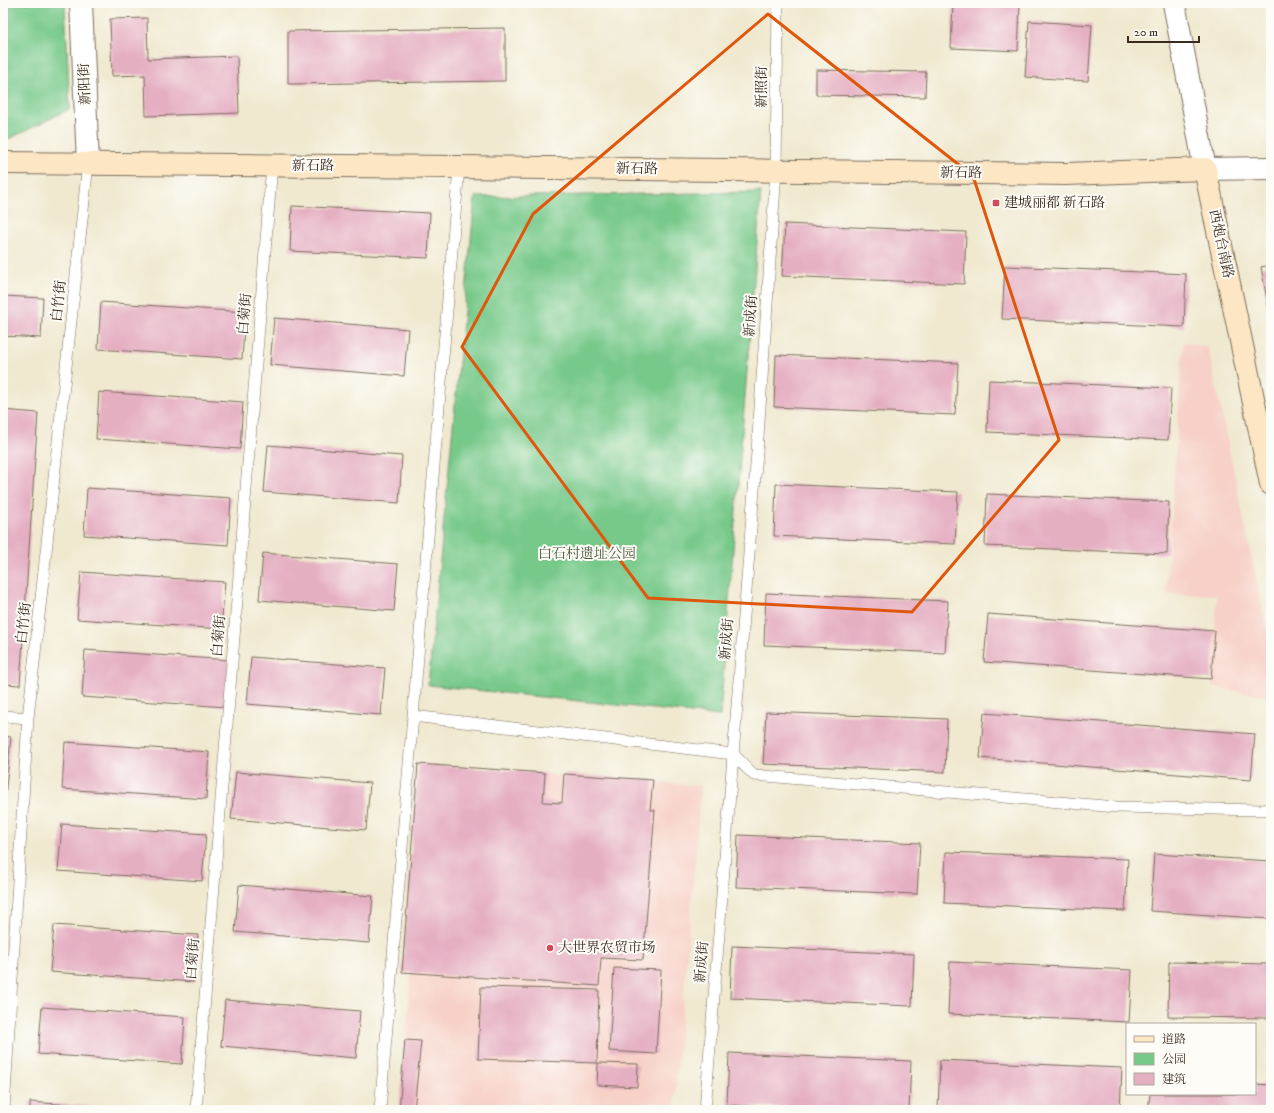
<svg xmlns="http://www.w3.org/2000/svg" width="1274" height="1113" font-family="'IM FELL DW Pica','Noto Serif SC',serif">
<rect width="100%" height="100%" fill="#fdfcf7"/>
<filter id="ink" filterUnits="userSpaceOnUse"><feTurbulence type="fractalNoise" baseFrequency=".025" numOctaves="2"/><feDisplacementMap in="SourceGraphic" scale="8" xChannelSelector="R" yChannelSelector="G"/><feConvolveMatrix kernelMatrix="1 2 1 2 8 2 1 2 1" color-interpolation-filters="sRGB"/></filter>
<filter id="wash" filterUnits="userSpaceOnUse"><feTurbulence type="fractalNoise" baseFrequency=".012" numOctaves="4" result="noise"/><feDisplacementMap in="SourceGraphic" scale="16" xChannelSelector="R" yChannelSelector="G"/><feGaussianBlur stdDeviation="0.9" result="paint"/><feColorMatrix in="noise" values="0 0 0 0 0 0 0 0 0 0 0 0 0 0 0 0 0 1.4 0 .05"/><feComposite in="paint" operator="in"/></filter>
<g filter="url(#wash)">
<rect width="100%" height="100%" fill="#f0e9d0"/>
<path fill="#f7d1c8" d="M1183 342 1208 347 1271 650V697L1212 687 1217 595 1166 594Z
M428 765 701 786 674 1110H400Z"/>
<path fill="#77c98a" stroke="#597a54" d="M3 3H65L70 109 11 138H3Z
M761 192 720 716 428 685 475 197Z"/>
<g id="blocks">
<path fill="#e5afc2" d="M953 3H1020L1018 51 951 48Z
M147 18 148 59 237 56 239 113 146 116 145 75 112 76 110 19Z
M1029 21 1092 25 1088 81 1025 77Z
M505 28V81L288 84V31Z
M816 70 926 72 925 97 816 95Z
M292 206 430 213 428 258 290 251Z
M785 224 966 232 964 284 782 276Z
M1271 265V311H1269L1261 267Z
M1005 266 1186 274 1184 327 1002 319Z
M3 296 43 298 41 338 3 336Z
M101 302 245 312 242 359 98 349Z
M274 318 408 329 404 376 270 365Z
M776 355 958 363 955 415 774 407Z
M989 380 1171 388 1168 440 987 432Z
M99 392 243 402 240 449 96 439Z
M3 410 38 413 20 685 3 684Z
M268 445 402 456 399 503 264 492Z
M776 484 958 492 955 544 774 536Z
M87 488 231 498 228 545 84 535Z
M987 494 1169 502 1167 554 985 546Z
M263 553 398 564 394 611 259 600Z
M81 572 225 582 221 629 77 619Z
M766 593 948 601 945 653 764 645Z
M988 614 1215 631 1211 679 984 662Z
M85 650 229 660 226 707 82 697Z
M251 657 385 668 381 715 247 704Z
M766 712 947 719 945 772 763 764Z
M984 713 1255 734 1251 780 980 758Z
M3 736 11 737 4 808H3Z
M65 742 209 752 206 799 62 789Z
M418 764 545 773 543 802 562 803 564 774 653 780 650 810H655L643 960 601 958 599 986 402 972Z
M236 772 370 783 366 830 231 819Z
M62 824 206 834 202 881 58 871Z
M738 835 920 843 917 894 736 887Z
M946 852 1128 859 1125 911 944 903Z
M1154 854 1271 861V919L1150 911Z
M239 885 373 896 369 943 235 932Z
M54 925 198 935 194 982 50 972Z
M732 946 914 954 912 1006 730 998Z
M950 962 1132 970 1129 1022 948 1014Z
M1169 962 1271 964V1018L1168 1017Z
M614 968 661 970 656 1054 609 1051Z
M481 987 599 990 597 1063 478 1059Z
M225 1000 360 1011 356 1058 221 1046Z
M42 1007 185 1017 182 1064 38 1054Z
M405 1040 421 1041 414 1110H399Z
M729 1053 911 1061 909 1110H834L727 1105Z
M940 1060 1122 1068 1120 1110H938Z
M598 1063 638 1064 637 1087 597 1085Z
M1255 1084 1271 1085V1110H1148L1150 1094H1255Z
M30 1102 129 1109V1110H30Z"/>
</g>
</g>
<g filter="url(#ink)">
<use href="#blocks" fill-opacity="0" stroke="#7a6d5c" stroke-width="1"/>
<g fill="none" stroke-linecap="round" stroke-linejoin="round">
<defs>
<path id="lane" d="M3 716 28 718
M413 716 733 754 754 775 1116 807 1262 810 1271 809
M4 1110 28 718 88 164
M196 1110 272 165
M380 1110 459 167
M705 1110 757 452 776 171 778 3"/>
<path id="street" d="M81 3 88 164
M1174 3 1205 169 1271 168"/>
<path id="secondary" d="M3 163 459 167 1066 174 1205 169 1271 484"/>
</defs>
<use href="#lane" stroke="#7a6d5c" stroke-width="12"/>
<use href="#street" stroke="#7a6d5c" stroke-width="24"/>
<use href="#secondary" stroke="#7a6d5c" stroke-width="24"/>
<use href="#lane" stroke="#fff" stroke-width="11"/>
<use href="#street" stroke="#fff" stroke-width="22"/>
<use href="#secondary" stroke="#fce6c4" stroke-width="22"/>
</g>
</g>
<path fill="none" stroke="#df570d" stroke-width="3" stroke-linejoin="round" d="M768 14 973 176 1059 440 912 612 648 598 462 347 533 214Z"/>
<g fill="#d1495b" stroke="#fdfcf7" stroke-width="1.5">
<rect x="992" y="199" width="8" height="8" rx="2"/>
<circle cx="550" cy="948" r="4"/>
</g>
<g text-anchor="middle" dominant-baseline="central" stroke-width="4" stroke-linejoin="round" paint-order="stroke">
<g font-size="14" fill="#3b2a1e" stroke="#fdfcf7">
<text transform="translate(85 84) rotate(-93)">新阳街</text>
<text transform="translate(762 87) rotate(-89)">新照街</text>
<text x="313" y="166">新石路</text>
<text transform="translate(637 169) rotate(1)">新石路</text>
<text transform="translate(961 173) rotate(1)">新石路</text>
<text transform="translate(1221 244) rotate(78)">西炮台南路</text>
<text transform="translate(59 301) rotate(-84)">白竹街</text>
<text transform="translate(245 314) rotate(-85)">白菊街</text>
<text transform="translate(751 316) rotate(-86)">新成街</text>
<text transform="translate(24 623) rotate(-84)">白竹街</text>
<text transform="translate(219 636) rotate(-85)">白菊街</text>
<text transform="translate(727 639) rotate(-85)">新成街</text>
<text transform="translate(193 959) rotate(-85)">白菊街</text>
<text transform="translate(702 962) rotate(-85)">新成街</text>
</g>
<g font-size="14" fill="#3b2a1e" stroke="#fdfcf7" text-anchor="start">
<text x="1004" y="203">建城丽都 新石路</text>
<text x="558" y="948">大世界农贸市场</text>
</g>
<g font-size="14" fill="#4d5a3e" stroke="#fdfcf7">
<text x="587" y="554">白石村遗址公园</text>
</g>
</g>
<rect width="1274" height="1113" fill="none" stroke="#fdfcf7" stroke-width="16"/>
<rect x="1126" y="1023" width="130" height="72" fill="#fdfcf7" stroke="#afa8a0"/>
<rect x="1134" y="1036" width="20" height="6" fill="#fce6c4" stroke="#afa8a0"/>
<text x="1162" y="1043" font-size="12" fill="#3b2a1e">道路</text>
<rect x="1134" y="1053" width="20" height="12" fill="#77c98a" stroke="#afa8a0"/>
<text x="1162" y="1063" font-size="12" fill="#3b2a1e">公园</text>
<rect x="1134" y="1073" width="20" height="12" fill="#e5afc2" stroke="#afa8a0"/>
<text x="1162" y="1083" font-size="12" fill="#3b2a1e">建筑</text>
<path d="M1128 36v6h71v-6" fill="none" stroke="#3b2a1e" stroke-width="2"/>
<text x="1134" y="36" font-size="12" fill="#3b2a1e" stroke="#fdfcf7" stroke-width="3" paint-order="stroke">20 m</text>
</svg>
